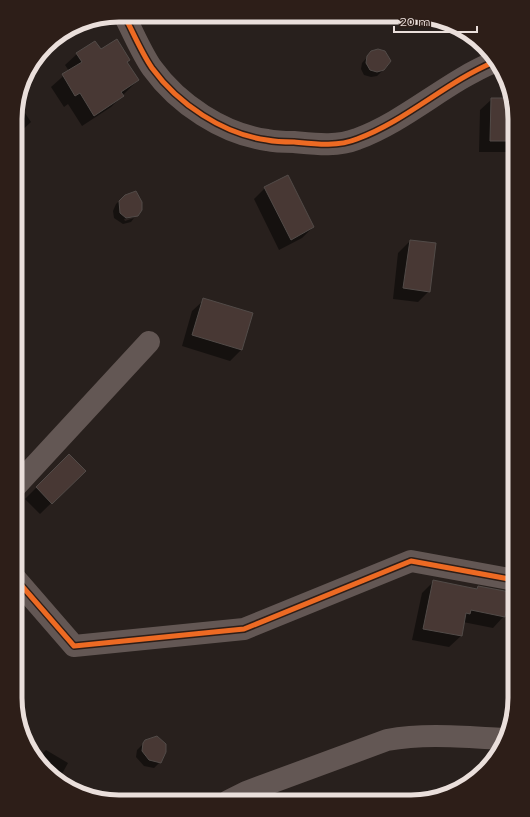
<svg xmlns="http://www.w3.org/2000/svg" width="530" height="817" font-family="Montserrat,sans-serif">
<rect width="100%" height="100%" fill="#28201d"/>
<path fill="#0007" d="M100 51 126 62 138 80 111 107 82 126 68 104 64 107 51 87 69 71 65 65 77 54Z
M372 52 383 70 377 76 371 77 364 75 361 69 362 63Z
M492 99 515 119V147L510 152H479L480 110Z
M19 104 31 122 17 135 21 141 16 146V106Z
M265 188 313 227 302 238 279 250 254 199Z
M122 198 140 213 135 217 124 219 125 221 134 218 131 222 123 224 114 218 113 211 116 204Z
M410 241 429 291 418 302 393 299 398 253Z
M204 300 241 350 230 361 182 346 192 311Z
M69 455 84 471 40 514 25 499Z
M433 582 475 590 478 587 504 616 493 628 463 622 461 636 449 647 412 640 422 593Z
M146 741 160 762 154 768 144 766 136 757 137 750Z
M46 750 68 763 58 781 38 758Z"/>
<path fill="#483834" stroke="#524b48" d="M117 39 130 60 127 62 139 80 121 92 124 96 94 116 80 93 75 96 62 74 82 62 76 53 95 41 101 49Z
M378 49 385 51 391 61 384 70 377 72 370 70 366 63 367 56 371 51Z
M491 98H511L515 119V141H490Z
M288 175 314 227 291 240 264 187Z
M136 191 142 202V210L138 216 126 218 120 213 119 201 125 195Z
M410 240 436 243 430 292 403 288Z
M203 298 253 313 242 350 192 335Z
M69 454 86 471 52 504 36 487Z
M433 580 477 589 478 586 510 592 505 617 471 610 470 614 466 613 462 636 423 629Z
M157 736 166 744V752L161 763 149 760 142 751 143 743 145 740Z"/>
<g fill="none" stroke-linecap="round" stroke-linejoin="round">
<path stroke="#635754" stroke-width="22" d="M124 15C133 32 141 52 152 68 178 104 223 134 267 140 276 142 285 142 294 142 315 144 337 147 357 139 406 121 446 82 494 62
M15 487 149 342
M15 578 74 646 244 629 411 561 515 580
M228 801 246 792 387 740C425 733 464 737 503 739"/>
<defs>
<path id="cycleway" d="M124 15C133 32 141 52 152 68 178 104 223 134 267 140 276 142 285 142 294 142 315 144 337 147 357 139 406 121 446 82 494 62
M15 578 74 646 244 629 411 561 515 580"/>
</defs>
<use href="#cycleway" stroke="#2d1e18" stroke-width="8"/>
<use href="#cycleway" stroke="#ed6a23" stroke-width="5"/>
</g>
<path d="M0 0H530V817H0ZM119 22H411A97 97 0 0 1 508 119V698A97 97 0 0 1 411 795H119A97 97 0 0 1 22 698V119A97 97 0 0 1 119 22Z" fill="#2d1e18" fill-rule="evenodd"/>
<path fill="none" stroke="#eadfdb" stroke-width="5" d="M119 22H411A97 97 0 0 1 508 119V698A97 97 0 0 1 411 795H119A97 97 0 0 1 22 698V119A97 97 0 0 1 119 22Z"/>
<path d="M394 26v6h83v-6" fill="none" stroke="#eadfdb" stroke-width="2"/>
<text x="400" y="26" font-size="12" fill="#eadfdb" stroke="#2d1e18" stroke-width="3" paint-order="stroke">20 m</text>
</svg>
